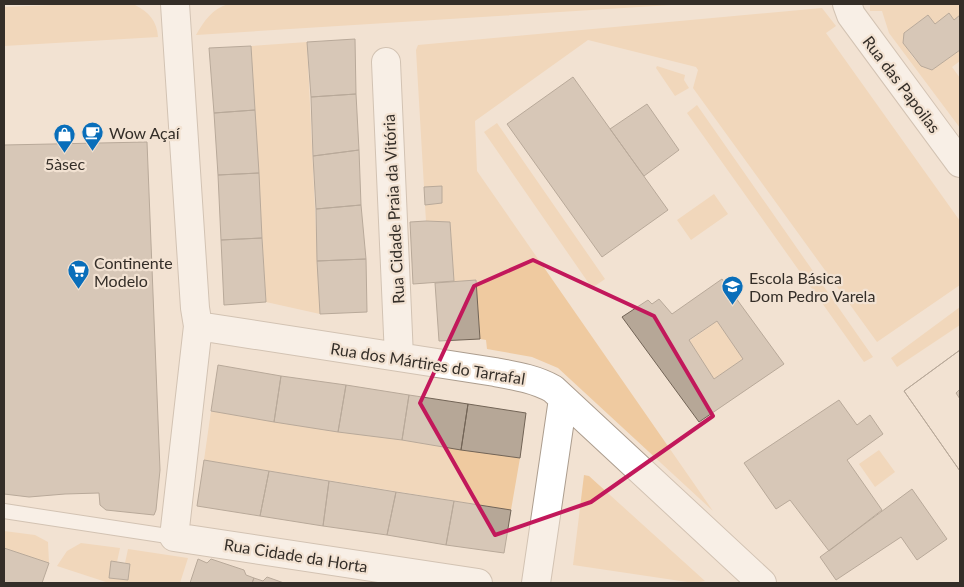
<svg xmlns="http://www.w3.org/2000/svg" width="964" height="587" font-family="Lato,sans-serif">
<rect width="100%" height="100%" fill="#f2e2d2"/>
<path fill="#efcaa0" d="M77 4 135 5C149 12 157 21 158 37L4 46V7Z
M228 4H687L196 35C204 21 212 9 228 4Z
M870 4H960V15L954 20 949 14 935 24 928 15 904 33C903 49 917 65 932 70L960 50V61L952 67 960 78V128L889 33 882 11H870Z
M822 8 836 26 826 33 960 221V285L877 342 693 88 698 70 696 67 588 40 475 121 477 171 713 511 558 368 532 357 487 349 486 340 480 339 476 281H454L450 222 426 221 425 205 442 203V187H424L416 50 418 45Z
M307 42 320 314 266 302 251 46Z
M657 66 685 75 684 80 689 88 675 96 656 68Z
M697 105 873 357 864 362 687 113Z
M497 123 605 279 592 288 484 132Z
M714 194 728 214 691 240 677 220Z
M960 307V325L897 367 891 358Z
M717 321 743 359 714 379 689 341Z
M211 411 520 458 511 510 204 460Z
M879 450 895 472 875 487 859 464Z
M584 475 589 476 705 581 694 583 573 565Z
M4 531 35 535 48 542 49 563 4 548Z
M81 543 120 548 117 562 111 561 109 578 128 580 130 564 125 563 128 549 188 558 180 583H109L57 566 67 551Z"/>
<path fill="#b6a797" stroke="#726456" fill-rule="evenodd" d="M949 13 954 20 960 15V50L932 70 921 66 903 43 904 33 928 15 935 24Z
M355 39 356 94 311 97 307 42Z
M251 46 255 110 214 113 209 48Z
M573 77 668 210 602 257 507 124Z
M356 94 359 150 313 156 311 97Z
M647 104 679 150 644 176 610 129Z
M255 110 259 173 218 175 214 113Z
M147 142 160 470 156 510 154 515 106 510 100 505 99 493 65 494 29 497 4 494V145Z
M359 150 361 205 316 209 313 156Z
M259 173 262 238 221 240 218 175Z
M442 186V203L425 205 424 187Z
M361 205 366 259 317 261 316 209Z
M426 221 450 222 454 281 413 284 410 222Z
M262 238 266 302 224 305 221 240Z
M366 259 367 312 320 314 317 261Z
M722 279 784 364 699 422 622 317 648 300 652 304 659 299 672 314ZM717 321 743 359 714 379 689 340Z
M476 280 480 339 439 341 435 283Z
M960 350V389L956 393 960 399V471L904 391Z
M960 350V471L904 391Z
M218 365 281 376 274 422 211 411Z
M281 376 346 385 338 432 274 422Z
M346 385 409 395 402 440 338 432Z
M409 395 468 404 461 450 402 440Z
M839 400 857 425 870 415 883 434 847 460 882 510 829 551 790 500 776 509 744 463Z
M468 404 526 413 520 458 461 450Z
M204 460 269 471 260 516 197 506Z
M269 471 329 481 323 526 260 516Z
M329 481 396 492 387 535 323 526Z
M912 489 947 539 917 560 901 537 836 580 820 557Z
M396 492 454 501 446 545 387 535Z
M454 501 511 510 504 553 446 545Z
M4 548 49 563 42 583H4Z
M198 559 207 563 211 559 244 570 246 575 254 578 252 583H190Z
M111 561 130 564 128 580 109 578Z
M267 577 284 583H252L254 578 263 581Z"/>
<g fill="none" stroke-linecap="round" stroke-linejoin="round">
<defs>
<path id="lane" d="M4 511 174 537"/>
<path id="street" d="M175 4 195 308 198 326 174 537 478 583
M847 4 851 15 960 163
M386 62 399 357
M198 326 495 372C516 376 535 379 553 389L762 583
M536 583 563 399"/>
</defs>
<use href="#lane" stroke="#ac9d8e" stroke-width="16"/>
<use href="#street" stroke="#ac9d8e" stroke-width="30"/>
<use href="#lane" stroke="#fff" stroke-width="14"/>
<use href="#street" stroke="#fff" stroke-width="28"/>
</g>
<path d="M0 0H964V587H0ZM533 260 654 316 713 416 591 502 495 535 420 403 474 286Z" fill="#f2e2d2" fill-opacity=".55" fill-rule="evenodd"/>
<path fill="none" stroke="#c2185b" stroke-width="4" stroke-linejoin="round" d="M533 260 654 316 713 416 591 502 495 535 420 403 474 286Z"/>
<defs>
<symbol id="cafe-pin" viewBox="-11 -11 22 30"><path d="M0 17L-7.5 6A9.5 9.5 0 1 1 7.5 6Z" fill="#096eba" stroke="#f2e2d2"/><path d="M-5.5-4.5H6V0H3Q3 3.5 0 3.5H-2.5Q-5.5 3.5-5.5 0ZM3-3.2v2h1.7v-2ZM-6 4.5H4V6H-6Z" fill="#fff"/></symbol>
<symbol id="shop-pin" viewBox="-11 -11 22 30"><path d="M0 17L-7.5 6A9.5 9.5 0 1 1 7.5 6Z" fill="#096eba" stroke="#f2e2d2"/><path d="M-5-2.5h2.3a2.7 3.5 0 0 1 5.4 0H5L5.5 6h-11ZM-1.5-2.5h3a1.5 2.3 0 0 0-3 0Z" fill="#fff"/></symbol>
<symbol id="supermarket-pin" viewBox="-11 -11 22 30"><path d="M0 17L-7.5 6A9.5 9.5 0 1 1 7.5 6Z" fill="#096eba" stroke="#f2e2d2"/><path d="M-6-5.5h2.5l.6 2H6L4.5 2H-2.5L-4.4-4H-6ZM-1.5 3.2a1.3 1.3 0 1 0 .1 0ZM3 3.2a1.3 1.3 0 1 0 .1 0Z" fill="#fff"/></symbol>
<symbol id="school-pin" viewBox="-11 -11 22 30"><path d="M0 17L-7.5 6A9.5 9.5 0 1 1 7.5 6Z" fill="#096eba" stroke="#f2e2d2"/><path d="M0-5L7-2L0 1L-7-2ZM-4 1L0 2.5L4 1V4Q0 6-4 4Z" fill="#fff"/></symbol>
</defs>
<g fill-rule="evenodd">
<use href="#cafe-pin" x="80" y="120" width="25" height="34"/>
<use href="#shop-pin" x="52" y="122" width="25" height="34"/>
<use href="#supermarket-pin" x="66" y="258" width="25" height="34"/>
<use href="#school-pin" x="720" y="274" width="25" height="34"/>
</g>
<g text-anchor="middle" dominant-baseline="central" stroke-width="4.5" stroke-linejoin="round" paint-order="stroke">
<g font-size="16" fill="#342e28" stroke="#f2e2d2">
<text transform="translate(902 84) rotate(53)">Rua das Papoilas</text>
<text transform="translate(393 209) rotate(-93)">Rua Cidade Praia da Vitória</text>
<text transform="translate(428 363) rotate(9)">Rua dos Mártires do Tarrafal</text>
<text transform="translate(296 555) rotate(9)">Rua Cidade da Horta</text>
</g>
<g font-size="16" fill="#342e28" stroke="#f2e2d2" text-anchor="start">
<text x="109" y="132">Wow Açaí</text>
<text x="65" y="163" text-anchor="middle">5àsec</text>
<text x="94" y="262">Continente<tspan x="94" dy="18">Modelo</tspan></text>
<text x="749" y="277">Escola Básica<tspan x="749" dy="18">Dom Pedro Varela</tspan></text>
</g>
</g>
<rect width="964" height="587" fill="none" stroke="#342e28" stroke-width="10"/>
</svg>
